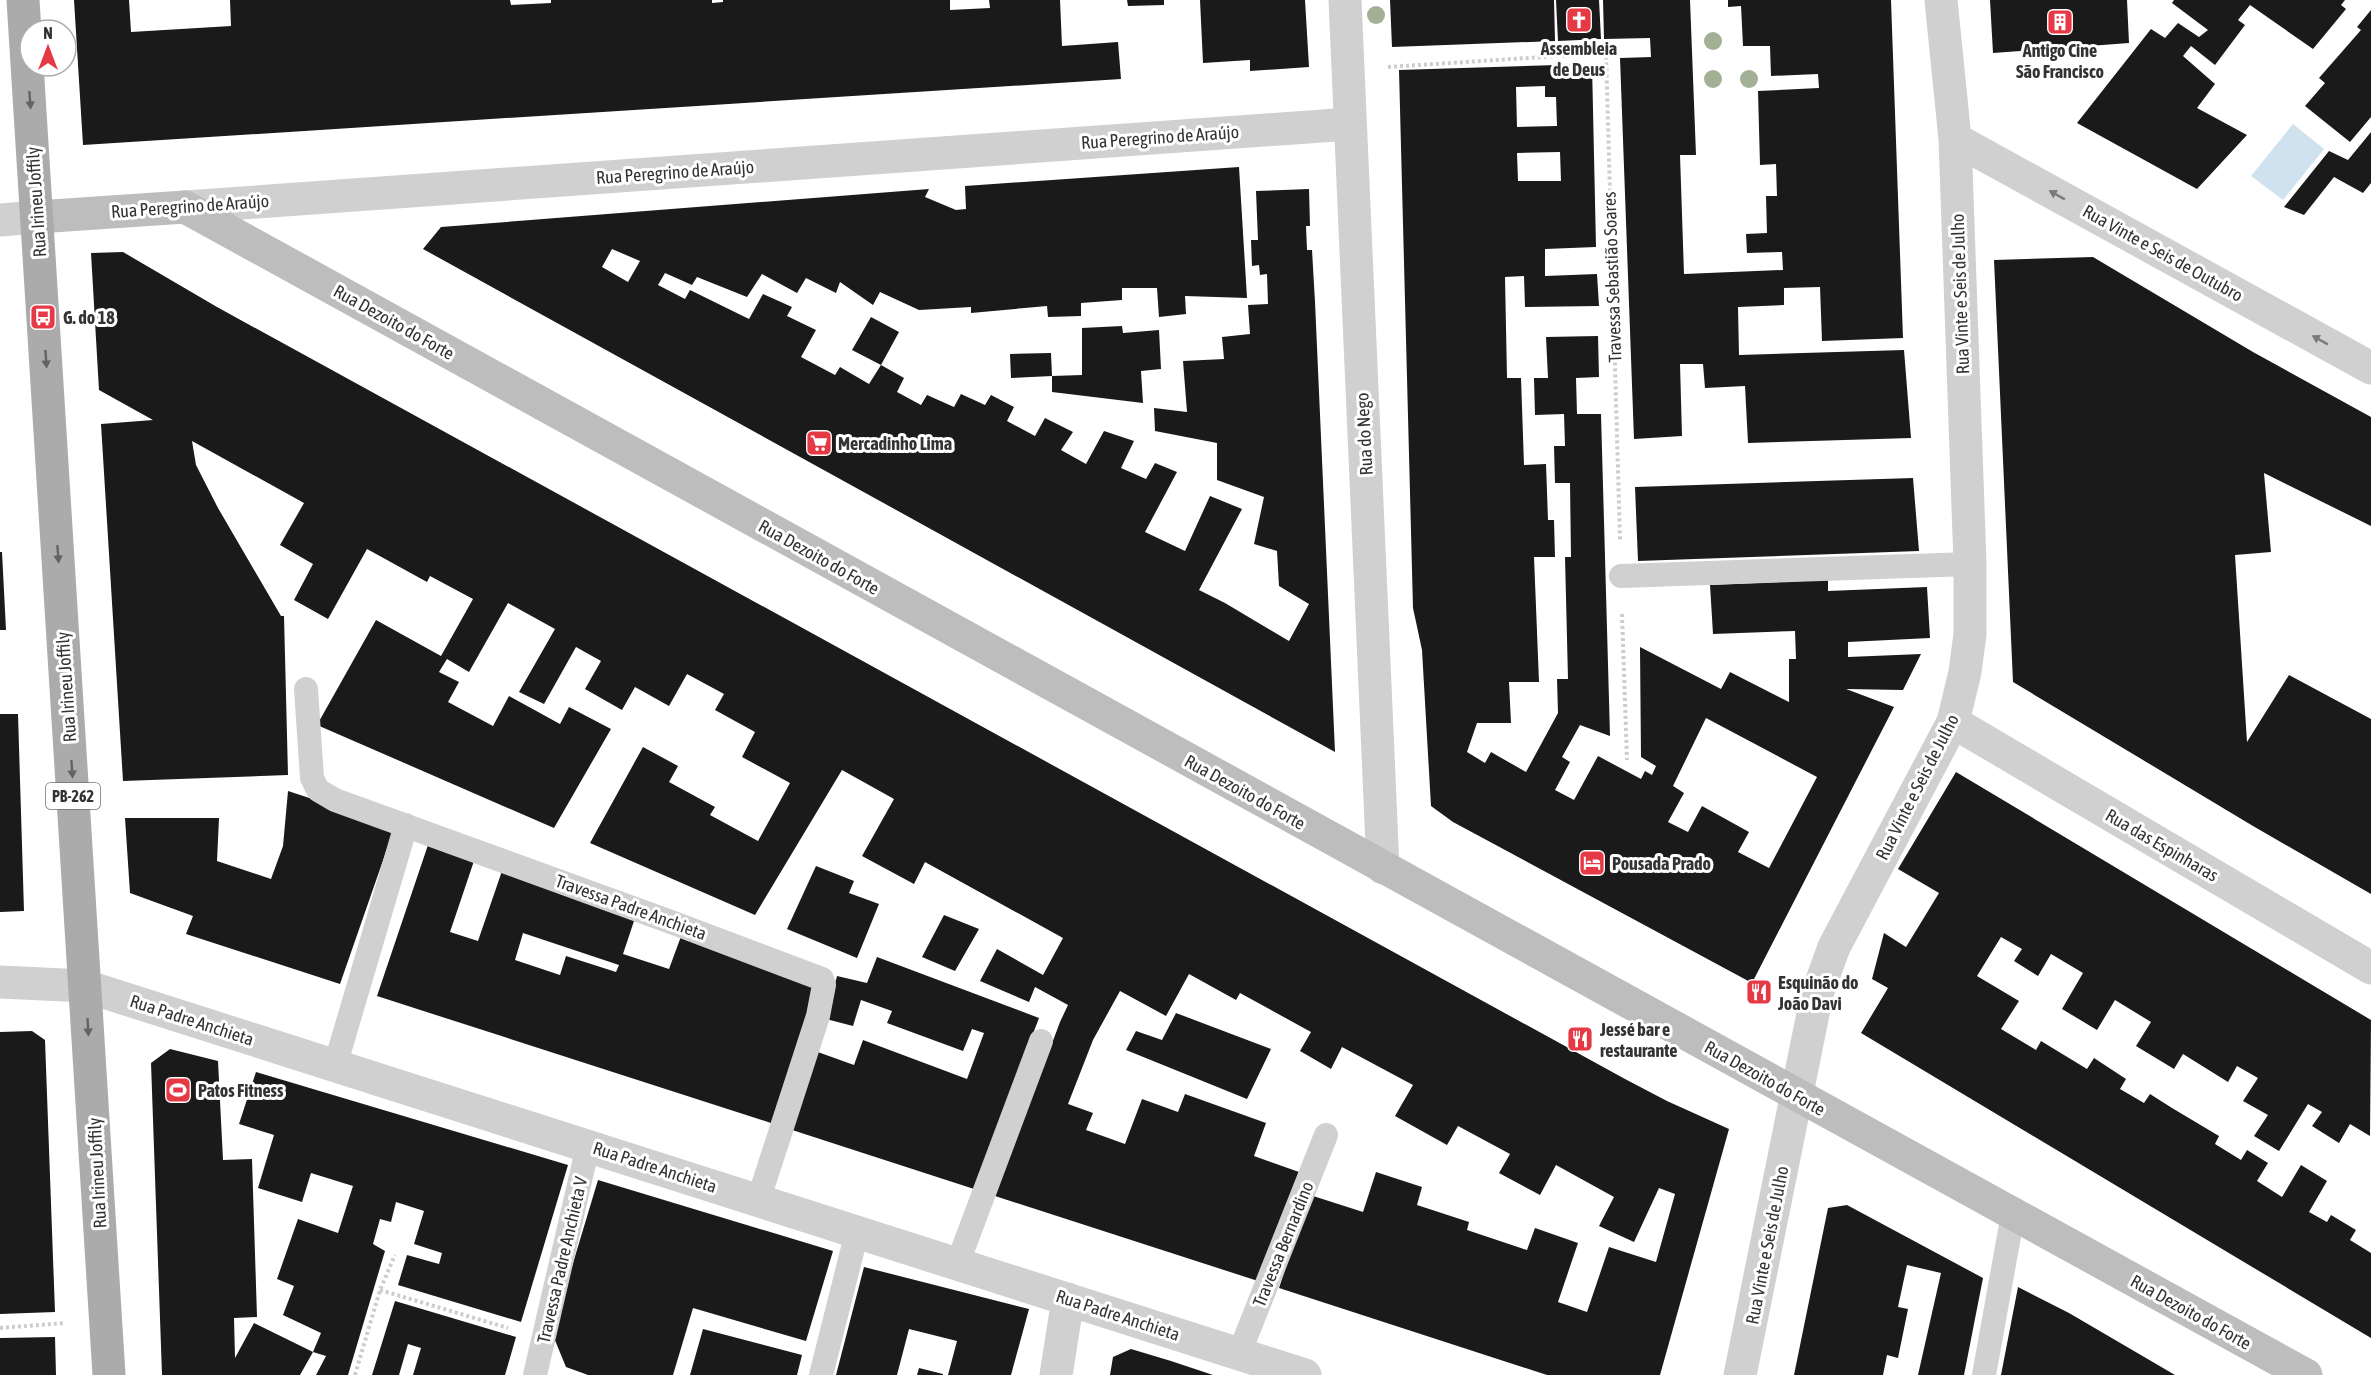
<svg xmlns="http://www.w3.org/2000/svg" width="2371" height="1375" font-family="'Asap Condensed',sans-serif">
<rect width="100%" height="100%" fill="#fff"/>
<path fill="#cfe2ee" d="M2293 124 2324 149 2283 200 2251 176Z"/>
<path fill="#1a1a1a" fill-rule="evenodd" d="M74 0H129L131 32 231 26 230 0H510L511 5 551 3V0H712V3L723 2V0H950V10L990 8 989 0H1060L1062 46 1118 42 1121 79 83 145Z
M1127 0H1164V5L1128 6Z
M1200 0H1305L1309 67 1250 71V60L1203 63Z
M1390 0H1554L1555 41 1392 47Z
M1556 0H1599L1601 39 1558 41Z
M1603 0H1690L1696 155H1680L1684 274 1783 270 1782 252 1747 253 1746 234 1767 233 1766 196H1777L1776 164 1760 165 1758 91 1819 88 1818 74 1771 76 1770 46H1743L1741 6 1728 7V0H1891L1903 338 1822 341 1820 287 1784 288V305L1738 307 1739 355 1904 350 1911 438 1748 443 1745 386 1705 388 1703 364H1680L1682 436 1634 439 1620 58 1651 57 1650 38 1604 39Z
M1990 0H2127L2129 43 1993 53Z
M2174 0H2345L2341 5 2346 9 2313 49 2250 5 2238 20 2245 25 2215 65 2191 46 2183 56 2215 84 2197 108 2247 135 2197 189 2077 123 2151 29 2165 38 2178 23 2199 37 2208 30 2172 3Z
M2371 10V117L2350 142 2305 106 2325 83 2319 78 2361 30 2357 27Z
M1592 64 1596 247 1545 249V276L1597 274 1599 306 1525 307 1524 276 1505 277 1507 378H1521L1524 465 1546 464 1548 520H1554L1555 557H1534L1539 682H1509L1511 723H1477L1467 752 1485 763 1491 752 1526 772 1558 713 1557 679H1568L1565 557H1571L1570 483H1555L1554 446H1565L1564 414 1535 415 1534 378H1548L1546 337 1598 336 1599 377 1576 378 1577 414H1601L1610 736 1580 725 1562 757 1570 762 1555 790 1574 800 1598 756 1641 779 1645 771 1652 775 1656 766 1641 757 1640 647 1721 689 1730 672 1789 702V659H1796L1795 631 1713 634 1710 585 1828 580V591L1927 587 1930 638 1848 642V657L1921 654 1903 690 1846 689 1894 707 1752 983 1453 822 1431 806 1422 650 1413 608 1399 70ZM1545 86V97H1556L1557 126 1517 127 1516 87ZM1560 152 1561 181H1518L1517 153ZM1706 718 1817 777 1769 868 1738 852 1749 832 1702 806 1688 832 1668 822 1684 793 1673 786Z
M2371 132V183L2363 193 2334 177 2304 215 2284 207 2329 151 2348 160Z
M1239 167 1247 298 1185 296 1186 314 1159 317 1157 288H1122V300L1081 303V316L1048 317 1047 306 971 313V307L919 310 880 292 873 305 840 282 836 293 806 278 797 293 762 274 747 297 697 277 692 285 665 273 658 285 685 299 690 290 749 319 763 294 792 307 787 316 816 330 801 357 835 375 840 367 869 384 881 365 904 378 897 392 921 405 927 395 954 407 961 394 985 405 991 395 1014 407 1007 421 1035 436 1045 418 1073 432 1061 450 1086 464 1104 431 1134 441 1121 468 1146 479 1155 463 1177 472 1145 532 1185 551 1210 496 1242 509 1199 590 1225 603 1289 641 1309 604 1279 586 1277 551 1254 544 1264 497 1217 480V443L1155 431 1154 408 1187 412 1183 361 1224 359 1222 337 1250 334 1248 305 1268 304 1267 274 1260 275 1259 265 1252 266 1251 240H1258L1256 191 1309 189 1310 226H1306L1307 250H1312L1315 302 1335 752 423 249 441 227 929 189 925 197 956 210 966 209 965 186ZM612 249 640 261 628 282 602 267Z
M123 252 217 307 1625 1079 1667 1101 1729 1129 1660 1375H1547L1279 1288 1310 1195 1363 1212 1376 1172 1422 1187 1417 1205 1469 1222 1467 1230 1527 1250 1535 1228 1578 1243 1558 1302 1587 1312 1609 1247 1656 1262 1675 1194 1659 1188 1634 1242 1599 1226 1614 1197 1556 1165 1540 1195 1499 1173 1510 1154 1458 1126 1447 1145 1395 1116 1413 1085 1342 1047 1331 1069 1300 1051 1311 1032 1240 993 1236 1000 1189 974 1166 1016 1120 991 1093 1040 1068 1104 1093 1113 1086 1130 1125 1144 1142 1099 1178 1112 1185 1094 1266 1123 1254 1156 1299 1172 1258 1281 995 1196 1060 1022 1068 1005 1035 987 1029 1002 980 981 997 949 1043 975 1063 938 925 862 914 884 862 856 894 799 842 770 755 915 590 843 643 747 678 766 669 782 715 807 710 815 758 841 790 783 742 757 755 732 715 710 724 694 687 674 669 706 635 687 622 710 585 689 601 661 576 647 544 704 519 692 555 629 508 603 469 672 447 659 439 672 459 682 448 702 493 726 509 696 560 724 569 707 611 729 554 828 317 725 376 620 441 656 473 599 430 576 427 582 367 549 328 619 294 600 313 564 280 545 304 503 192 441 196 465 218 508 281 616H284L288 775 123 781 101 424 153 420 99 390 91 253Z
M2093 257 2253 352 2371 417V526L2264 473 2271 552 2235 555 2247 742 2289 675 2371 719V894L2253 826 2013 682 1994 260Z
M871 317 899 332 881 365 852 350Z
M1122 326 1123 333 1159 330 1161 369 1141 371 1143 403 1052 392V376L1011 378 1010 354 1051 353 1052 376 1082 375V328Z
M1913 478 1919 551 1638 561 1635 487Z
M0 552H2L6 630H0Z
M0 714H18L24 911 0 912Z
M1956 772 2371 1020 2370 1136 2350 1124 2339 1143 2312 1126 2322 1112 2308 1104 2279 1151 2254 1136 2268 1115 2243 1101 2258 1078 2237 1066 2228 1082 2183 1054 2174 1069 2136 1046 2151 1022 2115 1000 2097 1030 2062 1009 2083 973 2051 954 2038 976 2014 961 2022 949 2001 937 1977 976 2019 1001 2001 1029 2036 1050 2041 1041 2087 1069 2094 1058 2126 1079 2120 1089 2144 1103 2150 1094 2172 1108 2219 1136 2215 1144 2241 1160 2247 1150 2268 1163 2257 1181 2282 1197 2301 1165 2327 1181 2309 1212 2327 1222 2331 1215 2356 1230 2350 1240 2371 1253V1338L1861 1033 1888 988 1872 979 1884 933 1906 947 1939 893 1898 869Z
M288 791 395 826 340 984 186 934 193 916 130 893 125 818H219L217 861 271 879 283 846Z
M429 842 475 858 450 932 478 941 503 868 636 915 623 954 669 969 683 931 819 979 771 1123 377 996ZM523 933 619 965 616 972 566 956 560 975 515 960Z
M816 866 854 881 849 893 879 904 857 958 787 929Z
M944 915 979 929 955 971 922 957Z
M877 957 1039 1018 974 1189 786 1128 815 1051 854 1065 863 1040 967 1079 984 1033 972 1029 963 1051 887 1023 892 1011 861 1000 853 1026 826 1019 837 976 867 983Z
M1176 1013 1271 1049 1247 1099 1126 1050 1136 1031 1162 1040Z
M32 1031 45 1040 55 1312 0 1314V1032Z
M170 1049 218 1061 223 1160 252 1159 257 1317 234 1318 235 1358 254 1323 313 1352 300 1375H162L151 1063Z
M256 1072 568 1165 521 1322 398 1285 407 1255 439 1264 442 1253 414 1244 424 1211 396 1202 391 1222 380 1219 373 1244 385 1251 348 1375H316L326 1356 313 1352 321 1333 283 1315 294 1286 277 1279 298 1219 338 1233 353 1186 311 1173 302 1202 258 1188 274 1135 239 1124Z
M598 1180 833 1251 806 1341 693 1308 673 1375H588L566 1367 552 1333Z
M1847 1205 1983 1278 1964 1375H1918L1941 1273 1907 1265 1898 1307 1908 1309 1898 1358 1887 1355 1883 1375H1794L1828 1208Z
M864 1267 1029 1309 1011 1375H948L957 1341 909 1329 897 1375H836Z
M2018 1287 2069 1313 2175 1375H2001Z
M395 1301 516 1337 505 1375H413L421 1348 408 1344 399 1375H372Z
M703 1329 802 1355 797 1375H690Z
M55 1337 56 1375H0V1338Z
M1131 1349 1171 1361 1213 1375H1110L1113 1357Z
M919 1368 943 1374V1375H917Z"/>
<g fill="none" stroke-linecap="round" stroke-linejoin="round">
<path stroke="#cdcdcd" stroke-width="4" stroke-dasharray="3 3" stroke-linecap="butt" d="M1388 67 1606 53 1620 540
M1622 614 1627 760
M380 1290 508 1328
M0 1328 65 1323
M355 1375 380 1290 395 1255"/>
<path stroke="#d0d0d0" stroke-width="24" d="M1621 576 1970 564
M306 689 312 778 318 790 335 800 671 922 822 979 824 985 818 1016 758 1201
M335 1066 406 825
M957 1265 1041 1041
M1239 1354 1326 1135
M535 1375 588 1146
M821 1375 857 1232
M1984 1375 2013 1214"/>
<path stroke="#d0d0d0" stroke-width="33" d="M1345 0 1383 868
M1955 139 2371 368
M185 207 1350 124
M0 220 37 217
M1953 722 2371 968
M0 982 85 986 1305 1375
M1056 1375 1068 1299
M1740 1375 1817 994 1834 947 1953 722 1965 672 1970 634V564L1955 139 1941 0"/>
<path stroke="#bdbdbd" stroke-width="33" d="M37 217 185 207 2306 1375"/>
<path stroke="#ababab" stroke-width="33" d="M23 0 109 1375"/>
</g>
<g fill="#a2b095">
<circle cx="1376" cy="15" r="9"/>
<circle cx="1713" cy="41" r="9"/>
<circle cx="1713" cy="79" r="9"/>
<circle cx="1749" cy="79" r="9"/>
</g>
<defs><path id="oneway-solid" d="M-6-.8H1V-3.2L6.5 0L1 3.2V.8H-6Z" transform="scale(1.5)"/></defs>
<g fill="#636363">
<use href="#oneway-solid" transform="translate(30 100) rotate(86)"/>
<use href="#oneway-solid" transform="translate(46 359) rotate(86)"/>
<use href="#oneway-solid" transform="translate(58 554) rotate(86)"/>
<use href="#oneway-solid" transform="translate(72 769) rotate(86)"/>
<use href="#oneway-solid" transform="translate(88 1027) rotate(87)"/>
</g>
<g fill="#7a7a7a">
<use href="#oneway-solid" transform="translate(2057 195) rotate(-151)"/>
<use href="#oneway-solid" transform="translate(2320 340) rotate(-151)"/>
</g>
<defs>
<symbol id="church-square" viewBox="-11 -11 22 22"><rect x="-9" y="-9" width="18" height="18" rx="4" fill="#e63946" stroke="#fff"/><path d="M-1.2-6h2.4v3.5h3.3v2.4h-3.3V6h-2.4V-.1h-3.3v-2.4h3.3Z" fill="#fff"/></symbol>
<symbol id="building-square" viewBox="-11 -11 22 22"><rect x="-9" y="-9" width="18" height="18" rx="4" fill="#e63946" stroke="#fff"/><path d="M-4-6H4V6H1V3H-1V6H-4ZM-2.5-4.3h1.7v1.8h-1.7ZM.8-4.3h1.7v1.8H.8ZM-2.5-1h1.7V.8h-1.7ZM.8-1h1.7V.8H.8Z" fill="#fff"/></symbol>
<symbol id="bus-square" viewBox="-11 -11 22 22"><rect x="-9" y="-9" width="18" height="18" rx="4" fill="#e63946" stroke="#fff"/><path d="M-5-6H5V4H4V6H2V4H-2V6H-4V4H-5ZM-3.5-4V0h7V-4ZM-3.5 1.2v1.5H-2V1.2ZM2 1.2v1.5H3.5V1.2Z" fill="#fff"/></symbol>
<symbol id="supermarket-square" viewBox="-11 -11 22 22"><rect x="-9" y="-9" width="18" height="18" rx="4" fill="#e63946" stroke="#fff"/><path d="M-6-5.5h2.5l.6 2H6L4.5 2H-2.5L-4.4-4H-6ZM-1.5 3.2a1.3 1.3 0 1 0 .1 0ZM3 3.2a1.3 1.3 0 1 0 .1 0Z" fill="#fff"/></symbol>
<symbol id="hotel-square" viewBox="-11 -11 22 22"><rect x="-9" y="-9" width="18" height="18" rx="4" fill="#e63946" stroke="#fff"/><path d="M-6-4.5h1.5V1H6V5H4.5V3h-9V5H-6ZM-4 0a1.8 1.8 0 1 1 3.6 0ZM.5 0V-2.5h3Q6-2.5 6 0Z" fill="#fff"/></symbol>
<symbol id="restaurant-square" viewBox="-11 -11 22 22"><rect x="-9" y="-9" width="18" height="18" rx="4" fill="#e63946" stroke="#fff"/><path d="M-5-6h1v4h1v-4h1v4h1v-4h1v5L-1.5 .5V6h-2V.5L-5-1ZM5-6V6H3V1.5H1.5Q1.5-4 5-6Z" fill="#fff"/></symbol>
<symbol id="stadium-square" viewBox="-11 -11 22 22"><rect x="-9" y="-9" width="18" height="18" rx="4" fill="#e63946" stroke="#fff"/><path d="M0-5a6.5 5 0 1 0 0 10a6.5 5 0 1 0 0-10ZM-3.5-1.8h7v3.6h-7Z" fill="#fff"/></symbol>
</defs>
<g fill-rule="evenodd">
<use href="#church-square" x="1564" y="5" width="30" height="30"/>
<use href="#building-square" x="2045" y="7" width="30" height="30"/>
<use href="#bus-square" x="28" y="302" width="30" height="30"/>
<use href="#supermarket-square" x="804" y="428" width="30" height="30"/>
<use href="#hotel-square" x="1577" y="848" width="30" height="30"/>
<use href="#restaurant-square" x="1744" y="977" width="30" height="30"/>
<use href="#restaurant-square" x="1565" y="1024" width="30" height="30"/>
<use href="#stadium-square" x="163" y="1075" width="30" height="30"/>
</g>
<g text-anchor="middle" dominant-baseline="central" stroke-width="6" stroke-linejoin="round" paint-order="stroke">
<rect fill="#fff" stroke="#707070" stroke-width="1.5" x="46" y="783" width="54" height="26" rx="4.5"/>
<g font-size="16" font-weight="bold" fill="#333">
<text x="73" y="796">PB-262</text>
</g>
<g font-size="18" font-weight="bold" fill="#333" stroke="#fff" text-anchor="start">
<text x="1579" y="48" text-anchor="middle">Assembleia<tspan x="1579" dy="21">de Deus</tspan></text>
<text x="2060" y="50" text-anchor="middle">Antigo Cine<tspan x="2060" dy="21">São Francisco</tspan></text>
<text x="63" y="317">G. do 18</text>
<text x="838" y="443">Mercadinho Lima</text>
<text x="1612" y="863">Pousada Prado</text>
<text x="1778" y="982">Esquinão do<tspan x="1778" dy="21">João Davi</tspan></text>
<text x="1600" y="1029">Jessé bar e<tspan x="1600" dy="21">restaurante</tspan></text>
<text x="198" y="1090">Patos Fitness</text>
</g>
<g font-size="18" fill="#333" stroke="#fff">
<text transform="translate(1160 137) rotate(-4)">Rua Peregrino de Araújo</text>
<text transform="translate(675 172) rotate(-4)">Rua Peregrino de Araújo</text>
<text transform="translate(36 202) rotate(-94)">Rua Irineu Joffily</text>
<text transform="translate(190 206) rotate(-4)">Rua Peregrino de Araújo</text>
<text transform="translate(2163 253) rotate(29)">Rua Vinte e Seis de Outubro</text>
<text transform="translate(1612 277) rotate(-92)">Travessa Sebastião Soares</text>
<text transform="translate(1960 294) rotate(-92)">Rua Vinte e Seis de Julho</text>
<text transform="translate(394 322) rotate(29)">Rua Dezoito do Forte</text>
<text transform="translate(1364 434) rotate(-93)">Rua do Nego</text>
<text transform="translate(819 557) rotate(29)">Rua Dezoito do Forte</text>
<text transform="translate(66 687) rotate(-94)">Rua Irineu Joffily</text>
<text transform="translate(1917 787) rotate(-63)">Rua Vinte e Seis de Julho</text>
<text transform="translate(1245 792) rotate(29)">Rua Dezoito do Forte</text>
<text transform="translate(2162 845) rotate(30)">Rua das Espinharas</text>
<text transform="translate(631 907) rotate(20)">Travessa Padre Anchieta</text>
<text transform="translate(192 1020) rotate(18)">Rua Padre Anchieta</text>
<text transform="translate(1765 1078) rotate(29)">Rua Dezoito do Forte</text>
<text transform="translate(655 1167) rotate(18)">Rua Padre Anchieta</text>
<text transform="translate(97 1173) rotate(-93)">Rua Irineu Joffily</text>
<text transform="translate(1283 1244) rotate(-68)">Travessa Bernardino</text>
<text transform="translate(1767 1245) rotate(-79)">Rua Vinte e Seis de Julho</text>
<text transform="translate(562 1260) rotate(-77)">Travessa Padre Anchieta V</text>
<text transform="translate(2191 1312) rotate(29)">Rua Dezoito do Forte</text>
<text transform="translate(1118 1315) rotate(18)">Rua Padre Anchieta</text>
</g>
</g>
<g transform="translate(48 48)"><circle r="28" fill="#ffffff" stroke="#adadad" stroke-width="1.5"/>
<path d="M0-4.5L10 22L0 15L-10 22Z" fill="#e63946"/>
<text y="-9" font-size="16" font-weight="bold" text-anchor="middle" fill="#333333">N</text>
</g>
</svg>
